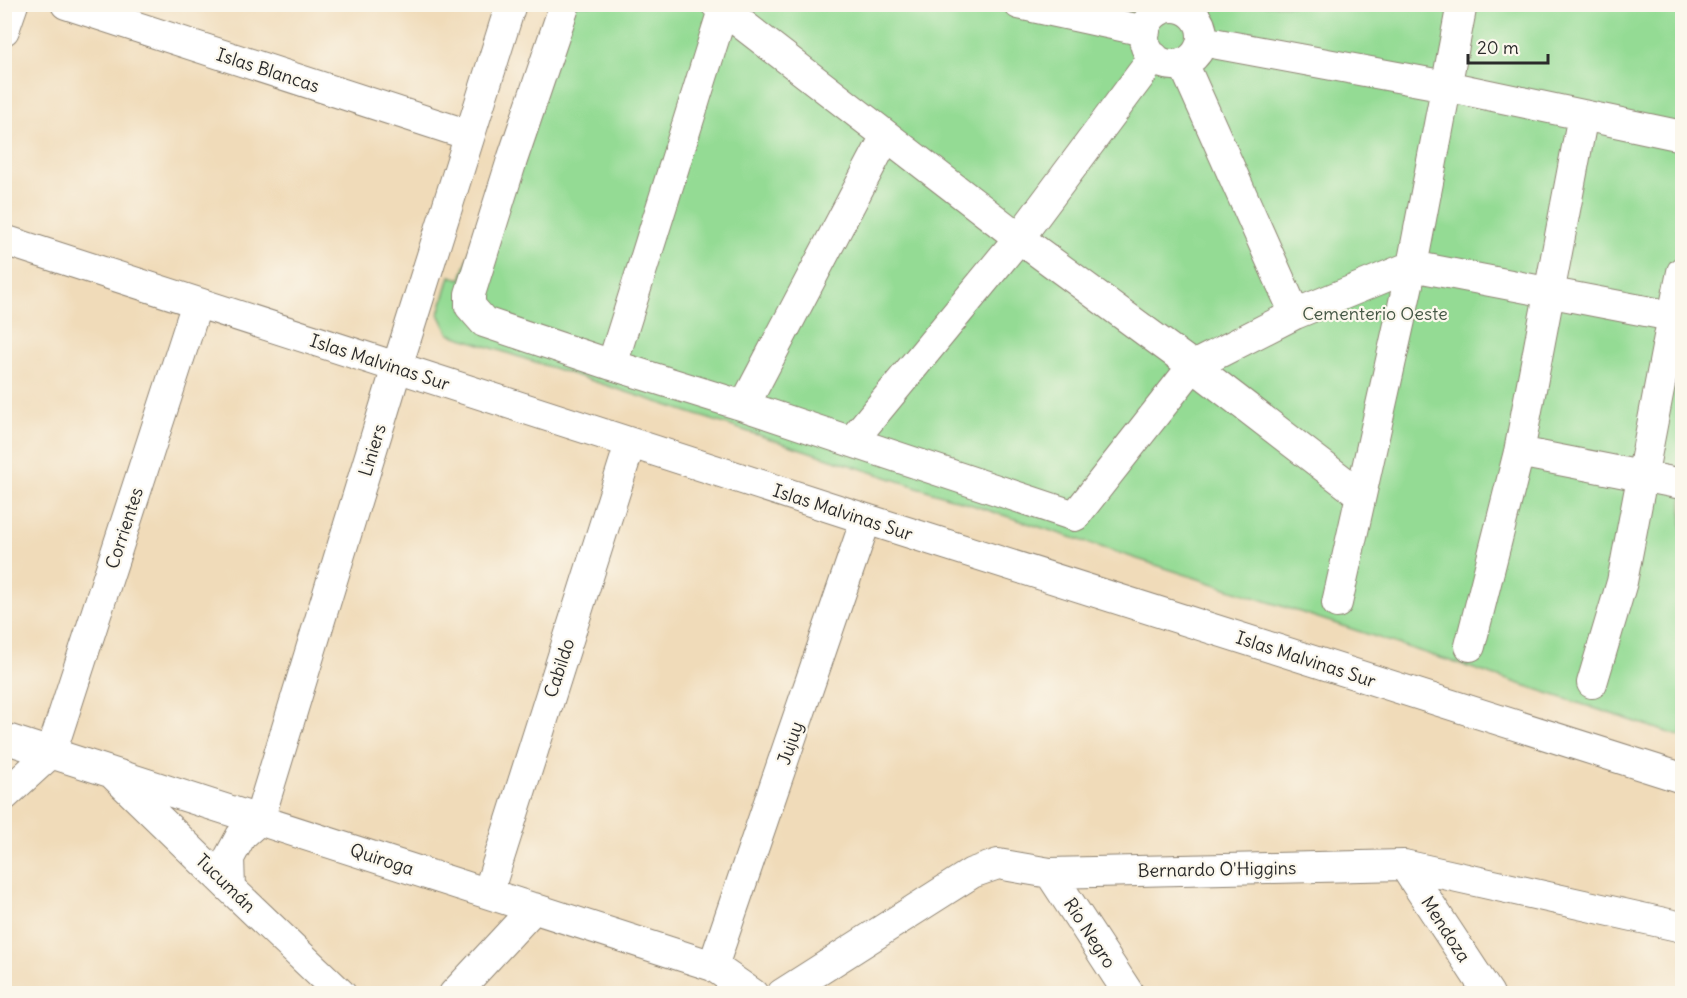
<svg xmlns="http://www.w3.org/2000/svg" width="1687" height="998" font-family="Delius,sans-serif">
<rect width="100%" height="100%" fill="#fbf7ec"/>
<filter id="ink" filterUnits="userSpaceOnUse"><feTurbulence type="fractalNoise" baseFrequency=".0167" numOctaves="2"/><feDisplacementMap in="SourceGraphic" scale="12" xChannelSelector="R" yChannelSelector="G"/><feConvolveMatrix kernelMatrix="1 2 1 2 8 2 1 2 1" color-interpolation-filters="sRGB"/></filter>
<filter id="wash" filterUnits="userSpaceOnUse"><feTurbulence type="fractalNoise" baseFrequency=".008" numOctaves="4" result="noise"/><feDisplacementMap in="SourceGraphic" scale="24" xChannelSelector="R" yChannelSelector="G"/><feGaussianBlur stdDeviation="1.35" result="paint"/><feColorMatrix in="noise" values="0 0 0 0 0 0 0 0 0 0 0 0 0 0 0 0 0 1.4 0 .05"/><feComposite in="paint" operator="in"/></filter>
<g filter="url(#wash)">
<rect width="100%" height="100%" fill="#f0dbb9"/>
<path fill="#94db94" stroke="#608360" stroke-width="1.5" d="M551 5H1682V737L449 334 439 314 450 276 461 279Z"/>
</g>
<g filter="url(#ink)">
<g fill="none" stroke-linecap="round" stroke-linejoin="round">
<defs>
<path id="minor" d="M66 4 469 135
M565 4 512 160 470 294V306L484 322 612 365 744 406 1075 516 1193 366 1295 314 1412 266 1682 318
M716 4 1019 238 1193 366 1361 495
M1019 4 1145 31
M1144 36a29 29 0 1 1 58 0a29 29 0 1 1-58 0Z
M4 30 13 4
M1202 41 1446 86 1682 136
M1183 63 1295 314
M4 240 866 519 1682 778
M612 365 723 10
M744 406 886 136
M852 441 1019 238 1154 57
M1519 452 1682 484
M1337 603 1412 266 1462 4
M1470 646 1519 452 1583 115
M1592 683 1622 582 1673 316 1682 272
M4 738 713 966 753 994
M115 776 230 888 341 994
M4 796 51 753 197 303
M1404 865 1489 994
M1050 873 1129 994
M230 888 229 858 241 836 259 820 397 367 511 4
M488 893 630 444
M713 966 866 519
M454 994 534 908
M782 994 972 873 998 864 1050 873 1404 865 1682 927"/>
</defs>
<use href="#minor" stroke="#8e8372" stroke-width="32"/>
<use href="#minor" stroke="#fff" stroke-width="30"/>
</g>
</g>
<g text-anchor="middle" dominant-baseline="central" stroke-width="4.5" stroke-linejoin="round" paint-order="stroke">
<g font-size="18" fill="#2b2b2b" stroke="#fbf7ec">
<text transform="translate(268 70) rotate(18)">Islas Blancas</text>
<text transform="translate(380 362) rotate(18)">Islas Malvinas Sur</text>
<text transform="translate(372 450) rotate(-73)">Liniers</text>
<text transform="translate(843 512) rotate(18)">Islas Malvinas Sur</text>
<text transform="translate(124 528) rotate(-72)">Corrientes</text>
<text transform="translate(1306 659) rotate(18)">Islas Malvinas Sur</text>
<text transform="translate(559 668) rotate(-72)">Cabildo</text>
<text transform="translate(790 743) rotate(-71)">Jujuy</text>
<text transform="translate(382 859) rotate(18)">Quiroga</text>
<text transform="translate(1217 869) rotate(-1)">Bernardo O'Higgins</text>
<text transform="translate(226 883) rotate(44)">Tucumán</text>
<text transform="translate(1446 929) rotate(57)">Mendoza</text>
<text transform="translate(1090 933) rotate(57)">Río Negro</text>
</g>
<g font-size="18" fill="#455745" stroke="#fbf7ec">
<text x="1375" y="313">Cementerio Oeste</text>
</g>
</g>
<rect width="1687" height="998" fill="none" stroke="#fbf7ec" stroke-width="24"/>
<path d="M1468 54v9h80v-9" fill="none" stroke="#2b2b2b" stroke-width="3"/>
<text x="1477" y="54" font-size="18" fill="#2b2b2b" stroke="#fbf7ec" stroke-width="4.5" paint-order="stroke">20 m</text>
</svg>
